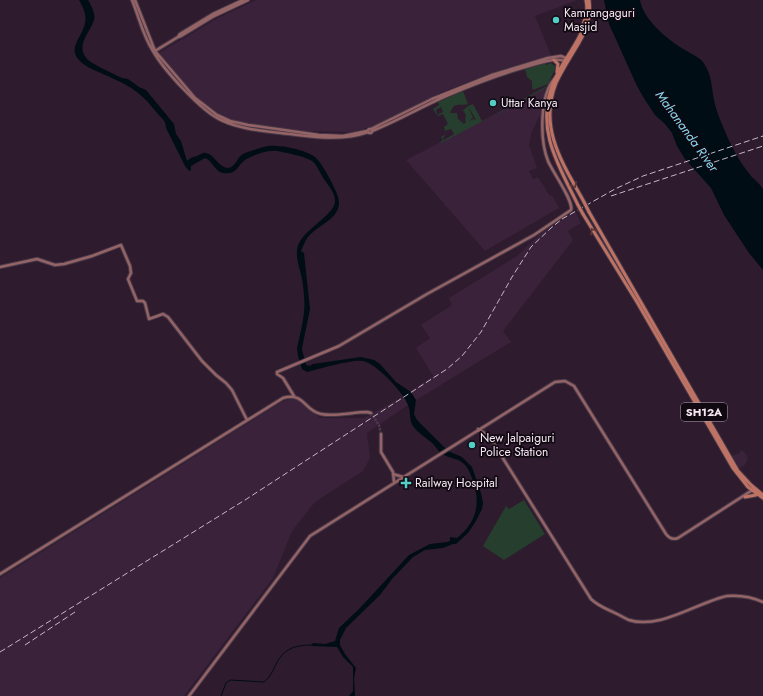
<svg xmlns="http://www.w3.org/2000/svg" width="763" height="696" font-family="Jost,sans-serif">
<rect width="100%" height="100%" fill="#2e1b2e"/>
<path fill="#3a223a" d="M256 0H577L535 16 551 55 494 72 471 81 440 93 378 125 351 132 304 131 250 125 224 118 203 103 187 87 159 53 218 18Z
M545 88 542 117H539L532 131 529 145 537 168 529 171 533 179 538 177 550 196 552 195 559 208 485 251 406 160Z
M575 211 581 223 568 231 573 240 503 331 511 342 405 407 367 433 370 458 363 471 315 502 292 531 273 578 184 696H0V578L280 403 291 398 300 400 320 418H364L400 398 433 376 416 348 430 338 421 325 452 305 449 298 517 256 541 233Z
M740 450 744 451 748 458 745 465 739 468 731 456 740 453Z"/>
<path fill="#263e2e" d="M545 63 546 65 551 63 556 67 548 84 533 90 532 87V81L527 77 525 69Z
M547 86 546 88 441 143 440 142 443 140 441 137 446 134 443 138 444 140 454 134 451 129 445 131 444 127 448 124 443 114 438 116 437 115 443 112 441 107 436 110 437 114H436L433 109 439 105 438 102 463 91 468 104C464 106 457 103 453 107 452 109 451 111 450 113H457L458 119 464 124 466 122 465 119 466 116 464 111H462L468 106 473 118 469 121 474 119 476 120 468 106 473 104 482 121 497 114V113Z
M524 500 545 534 504 560 483 546 506 506 509 509Z"/>
<path fill="#000d14" d="M79 0H88C91 5 96 14 94 20 90 33 75 45 87 59 90 63 116 75 122 78L128 79 139 87 146 90 174 124 176 134 181 141 187 161C190 158 193 157 197 156 199 155 201 154 203 153 213 151 218 168 228 168 236 167 237 157 243 154 248 152 265 146 269 146 281 145 307 150 316 158 322 163 336 189 338 197 345 219 314 225 306 240 304 243 303 247 301 251L304 253 310 309 302 348C302 354 306 360 306 365L310 366 313 364 361 357 374 360 380 364 396 382 411 392 416 400 414 414 417 420 448 451 462 457 472 467 481 493 483 503 482 509 476 521 468 533 456 544H453L443 548 425 550 413 557 392 579 380 595 346 628 340 640V645L345 654 356 668 354 678 355 696H349L353 691V667L343 657 337 647 311 646 313 643 325 644 335 641 339 628 359 609 409 555 430 544 447 542 450 541V537L457 538C476 523 481 504 473 481 471 476 469 469 465 465 459 458 451 459 444 455 437 451 436 446 431 442 425 437 418 433 413 426 409 420 411 412 408 405 403 392 377 364 363 361 354 359 318 369 307 372L302 369 298 356 297 349C300 333 306 314 304 298 304 292 303 285 302 279 300 269 296 260 297 250 299 230 336 216 335 200 335 192 326 183 322 176 319 171 317 165 312 161 307 157 284 152 277 151 268 150 253 155 245 160 237 166 237 175 223 173 215 172 212 160 205 158L191 166V170L189 171 185 166 166 128C166 120 161 118 157 113 141 92 129 85 105 75 96 70 86 68 79 60 67 48 83 36 85 23 87 15 83 7 79 0Z
M604 0H640C643 19 665 37 680 47 687 52 698 56 703 62 712 75 711 85 714 100 716 111 722 124 726 134 732 148 741 164 751 176 755 180 759 183 763 189V270L749 253 724 215 711 188 685 159 677 146 672 133 665 124 655 115 645 100 637 86 609 24Z"/>
<g fill="none" stroke-linecap="round" stroke-linejoin="round">
<path stroke="#000d14" stroke-width="1" d="M221 696 226 683 230 680 264 682C270 677 273 671 276 664 284 648 296 645 312 645"/>
<path stroke="#4c3a4c" stroke-width="2.5" stroke-dasharray="2.5 1" stroke-linecap="butt" d="M371 413 379 425 381 434"/>
<defs>
<path id="secondary" d="M132 0C139 17 143 36 153 51 164 70 201 111 221 120 242 130 267 131 290 134 316 137 342 141 368 132
M135 0 155 51 195 98 217 115 230 121 248 125 319 135 343 136 367 131
M243 0 213 14 180 34 178 37 181 36 214 16 248 0
M155 51 178 37
M368 131a2 2 0 1 1 4 0a2 2 0 1 1-4 0Z
M371 129 432 99 492 75 548 58 561 56 568 59
M372 131C397 121 421 107 446 96 474 84 503 73 532 65 542 63 554 57 565 61
M0 267 37 259 55 265 64 264 92 256 121 245 130 266 131 273 128 279 137 301H143L145 303 149 319 163 314 168 317 202 361 216 375 226 383 232 390 247 420
M294 396 283 378 277 374V372L339 346 427 294 534 235 571 210C574 201 552 171 548 161 540 141 539 95 555 78
M478 429 489 436 591 599C598 606 607 609 615 613 620 615 624 618 629 620 660 630 698 602 727 596 739 595 752 597 763 602
M381 434V452L393 472 394 482
M393 474 403 477
M0 574 283 398C305 392 304 411 321 414 335 417 353 412 367 412L371 413
M189 696 310 536 555 382 565 381 574 386 666 534C669 538 673 540 678 538L754 489"/>
<path id="primary" d="M581 30 585 19
M554 60 558 64 557 72
M584 202C563 164 538 128 556 83 561 72 568 61 574 51 584 35 592 20 589 0
M578 205C559 166 536 131 552 86 556 74 564 62 571 51 581 35 590 20 586 0
M589 212 738 471 751 485 763 495
M583 214 637 302 733 468 748 487 763 498
M745 497 756 495"/>
</defs>
<use href="#secondary" stroke="#473847" stroke-width="4.5"/>
<use href="#primary" stroke="#473847" stroke-width="5"/>
<use href="#secondary" stroke="#946366" stroke-width="2.5"/>
<use href="#primary" stroke="#bd7264" stroke-width="3"/>
<path stroke="#c7b8c6" stroke-width="1" stroke-dasharray="6 3" stroke-linecap="butt" d="M611 196 763 146
M25 645 75 612
M0 652 245 500 447 369 462 356 481 332 512 277 531 247 551 228 562 219 615 189 643 176 763 136"/>
<defs>
<path id="primary-bridge" d="M584 202 589 212
M578 205 583 214"/>
</defs>
<use href="#primary-bridge" stroke="#473847" stroke-width="5" stroke-linecap="butt"/>
<use href="#primary-bridge" stroke="#bd7264" stroke-width="3"/>
</g>
<defs><path id="oneway-chevron" d="M-2-3.5L2.5 0L-2 3.5" fill="none" stroke-width="1.6" stroke-linecap="round" stroke-linejoin="round"/></defs>
<g stroke="#5e3836">
<use href="#oneway-chevron" transform="translate(574 185) rotate(61)"/>
<use href="#oneway-chevron" transform="translate(593 231) rotate(-122)"/>
</g>
<g fill="#54cdc6" stroke="#110911" stroke-width="1.5">
<circle cx="556" cy="20" r="4"/>
<circle cx="493" cy="103" r="4"/>
<circle cx="472" cy="445" r="4"/>
<path d="M404 477h4v4h4v4h-4v4h-4v-4h-4v-4h4z"/>
</g>
<g text-anchor="middle" dominant-baseline="central" stroke-width="3.5" stroke-linejoin="round" paint-order="stroke">
<rect fill="#110911" stroke="#b1a5b0" stroke-width="1" x="681" y="403" width="46" height="18" rx="3"/>
<g font-size="11" font-weight="bold" fill="#f5e8f4">
<text x="704" y="412">SH12A</text>
</g>
<g font-size="12" fill="#f5e8f4" stroke="#110911" text-anchor="start">
<text x="564" y="13">Kamrangaguri<tspan x="564" dy="14">Masjid</tspan></text>
<text x="501" y="103">Uttar Kanya</text>
<text x="480" y="438">New Jalpaiguri<tspan x="480" dy="14">Police Station</tspan></text>
<text x="415" y="483">Railway Hospital</text>
</g>
<g font-size="13" font-style="italic" fill="#8bdcf6" stroke="#110911">
<text transform="translate(687 131) rotate(54)">Mahananda River</text>
</g>
</g>
</svg>
